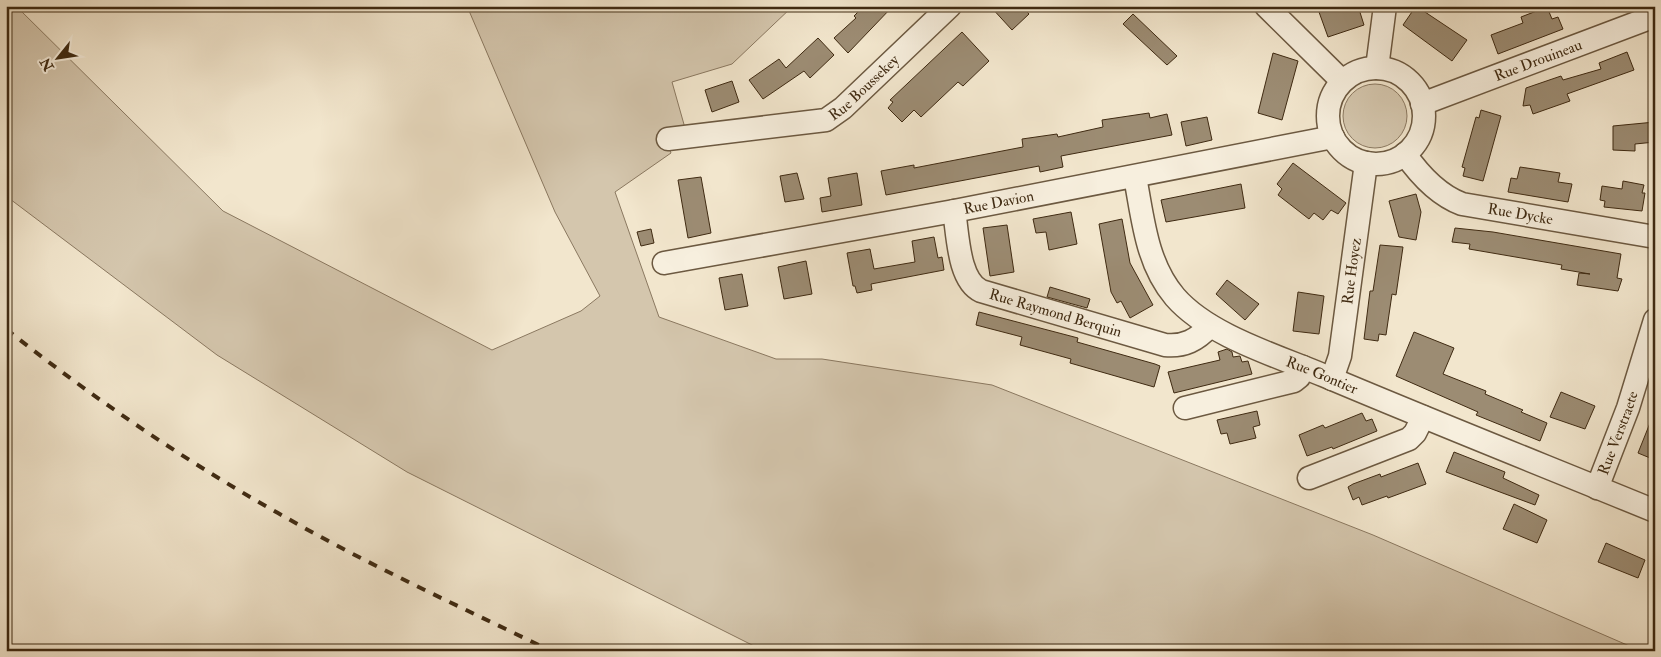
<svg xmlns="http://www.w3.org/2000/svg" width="1661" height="657" font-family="'IM FELL Double Pica',serif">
<rect width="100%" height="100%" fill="#f2e6cd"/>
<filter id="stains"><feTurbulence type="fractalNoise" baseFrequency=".004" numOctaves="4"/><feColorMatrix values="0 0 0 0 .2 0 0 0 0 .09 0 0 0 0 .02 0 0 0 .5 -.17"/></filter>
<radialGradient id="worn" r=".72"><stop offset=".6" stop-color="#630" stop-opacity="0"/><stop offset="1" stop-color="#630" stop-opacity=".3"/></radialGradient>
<path fill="#d4c6ad" stroke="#8a7860" d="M6 6H16L223 211 492 350 581 311 600 296 555 212 467 6H793L732 64 672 82 685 128 665 138 671 153 615 192 659 317 776 359H822L992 385 1373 535 1641 651H764L407 472 217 355 6 196Z
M1343 116a32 32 0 1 1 64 0a32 32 0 1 1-64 0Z"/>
<path fill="#9c8c73" stroke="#3f2a12" d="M864 6H893L848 53 834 38 856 18 854 16Z
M990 6H1022L1029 14 1012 30Z
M1332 6H1358L1364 25 1328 37 1319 12Z
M1416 6 1467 40 1452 61 1403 25Z
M1547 7 1552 19 1558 17 1563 29 1498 54 1491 35 1523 23 1521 17Z
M1133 14 1177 56 1167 65 1123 24Z
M962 32 989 61 963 86 958 82 921 117 914 110 902 122 888 108 893 102 890 100Z
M818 38 834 55 810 78 804 71 763 99 749 80 779 59 786 68Z
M1627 52 1634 70 1567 94 1570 101 1533 114 1530 105 1523 106 1526 88 1561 76 1563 80 1601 69 1599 63Z
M1273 53 1298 61 1282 120 1258 113Z
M732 81 739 102 712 112 705 90Z
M1481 110 1501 116 1483 181 1463 176 1465 168 1462 167 1476 117 1479 118Z
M1149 113 1150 118 1167 114 1172 135 1061 156 1063 167 1040 172 1039 166 886 195 881 171 914 165V168L1023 147 1022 139 1057 134 1058 137 1103 127 1102 120Z
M1207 117 1212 140 1186 146 1181 122Z
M1655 122V142L1635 144V151L1613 150V126Z
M1293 163 1346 203 1338 214 1331 210 1323 220 1314 213 1309 219 1278 195 1282 189 1277 184Z
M1520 167 1560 173 1558 182 1572 184 1568 202 1508 192 1511 178 1517 179Z
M797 173 804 199 785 202 780 176Z
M857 173 862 205 822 212 820 198 831 196 828 178Z
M701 177 711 233 688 238 678 180Z
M1623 181 1644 185 1642 193H1645L1642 211 1604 207 1605 201 1600 200 1602 186 1622 189Z
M1241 184 1245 208 1166 222 1161 200Z
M1416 194 1421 212 1416 240 1399 237 1389 201Z
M1071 212 1077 244 1049 250 1046 232 1036 233 1033 219Z
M1122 219 1130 263 1153 305 1130 318 1121 301 1117 303 1111 292 1099 224Z
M1007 225 1014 272 990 276 983 228Z
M1455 228 1493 232 1621 254 1617 278 1622 279 1618 291 1577 285 1579 273 1590 274 1561 269 1562 265 1469 249 1470 244 1452 242Z
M651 229 654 243 641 246 637 232Z
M934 237 938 258 942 257 944 270 871 284 872 290 857 293 855 286H853L847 253 870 249 874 269 915 262 912 241Z
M1380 245 1403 247 1396 295 1392 294 1386 335 1379 334 1378 341 1364 339 1370 291H1373Z
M806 261 812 294 784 299 778 267Z
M742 274 748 306 725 310 719 278Z
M1227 280 1259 304 1245 320 1216 294Z
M1050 287 1090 299 1087 308 1047 297Z
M1298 292 1324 296 1319 334 1293 331Z
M979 312 1078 338 1077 342 1155 364 1160 366 1154 387 1070 363 1071 359 1020 345 1022 337 976 325Z
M1414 332 1454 348 1443 374 1486 391 1485 394 1523 410 1521 412 1547 423 1540 441 1476 415 1478 412 1396 376Z
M1227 349 1232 352 1233 357 1240 356 1242 362 1248 361 1252 374 1174 393 1168 372 1220 360 1218 352Z
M1561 392 1595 406 1585 429 1550 417Z
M1257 411 1260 425 1253 427 1256 438 1230 444 1227 433 1221 434 1217 420Z
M1362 413 1366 421 1372 419 1377 431 1333 449 1332 447 1307 456 1299 435 1323 425 1325 428Z
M1654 413H1655V460L1638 453Z
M1454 452 1505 472 1503 478 1539 495 1535 505 1446 472Z
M1418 463 1426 484 1388 498 1387 496 1362 505 1359 497 1353 500 1348 487 1353 484 1380 474 1381 477Z
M1514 504 1547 520 1537 543 1503 529Z
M1606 543 1645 560 1638 578 1598 562Z"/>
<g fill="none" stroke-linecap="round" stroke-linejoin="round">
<defs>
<g id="minor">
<path d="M1266 6 1342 81"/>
<path d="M1377 68 1385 6"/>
<circle cx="1376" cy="116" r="48"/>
<path id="s1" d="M1422 104 1655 16"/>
<path id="s2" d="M668 139 826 120 843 108 950 6"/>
<path id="s3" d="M1405 154C1419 174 1438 195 1462 204L1655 237"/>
<path id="s4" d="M1135 177C1143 218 1146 263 1175 297 1209 336 1278 356 1325 376 1434 422 1545 466 1655 511"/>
<path id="s5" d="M954 211C958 234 958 280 981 291L1165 345C1184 347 1197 340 1210 326"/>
<path id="s6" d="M664 263 954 211 1333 137"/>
<path id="s7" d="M1332 379 1340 356 1366 163"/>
<path d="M1185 408 1294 381 1299 377 1303 367"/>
<path d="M1309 478 1409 439 1415 433 1423 417"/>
<path id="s8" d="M1597 488 1628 408 1655 320"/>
</g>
</defs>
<use href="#minor" stroke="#6c5941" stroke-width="25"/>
<use href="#minor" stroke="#f7efde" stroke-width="22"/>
<path stroke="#3f2a12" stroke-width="4" stroke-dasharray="9 9" stroke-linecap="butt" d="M6 329C92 397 182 459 278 513 366 564 459 606 551 651"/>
</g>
<g text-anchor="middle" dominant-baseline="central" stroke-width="4" stroke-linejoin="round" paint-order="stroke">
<g font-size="15" fill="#3f2a12" stroke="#f7efde">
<text stroke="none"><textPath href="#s1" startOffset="124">Rue Drouineau</textPath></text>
<text stroke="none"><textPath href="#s2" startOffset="209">Rue Boussekey</textPath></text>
<text stroke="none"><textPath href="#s6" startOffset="340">Rue Davion</textPath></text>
<text stroke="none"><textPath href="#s3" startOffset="136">Rue Dycke</textPath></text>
<text stroke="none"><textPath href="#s7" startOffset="110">Rue Hoyez</textPath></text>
<text stroke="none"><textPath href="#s5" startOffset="165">Rue Raymond Berquin</textPath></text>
<text stroke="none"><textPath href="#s4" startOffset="296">Rue Gontier</textPath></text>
<text stroke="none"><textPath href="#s8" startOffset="59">Rue Verstraete</textPath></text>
</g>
</g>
<rect width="1661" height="657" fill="none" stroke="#f2e6cd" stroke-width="25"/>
<rect x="8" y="8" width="1646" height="642" fill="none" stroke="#3f2a12" stroke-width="2.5"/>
<rect x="12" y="12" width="1636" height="632" fill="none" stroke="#3f2a12"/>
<g transform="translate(58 58) rotate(240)" stroke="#f7efde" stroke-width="4" paint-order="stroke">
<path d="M0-4L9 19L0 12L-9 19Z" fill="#3f2a12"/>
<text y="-8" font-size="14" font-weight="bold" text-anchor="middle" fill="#3f2a12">N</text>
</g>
<rect width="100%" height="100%" filter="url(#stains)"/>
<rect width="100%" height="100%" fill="url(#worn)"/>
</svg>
